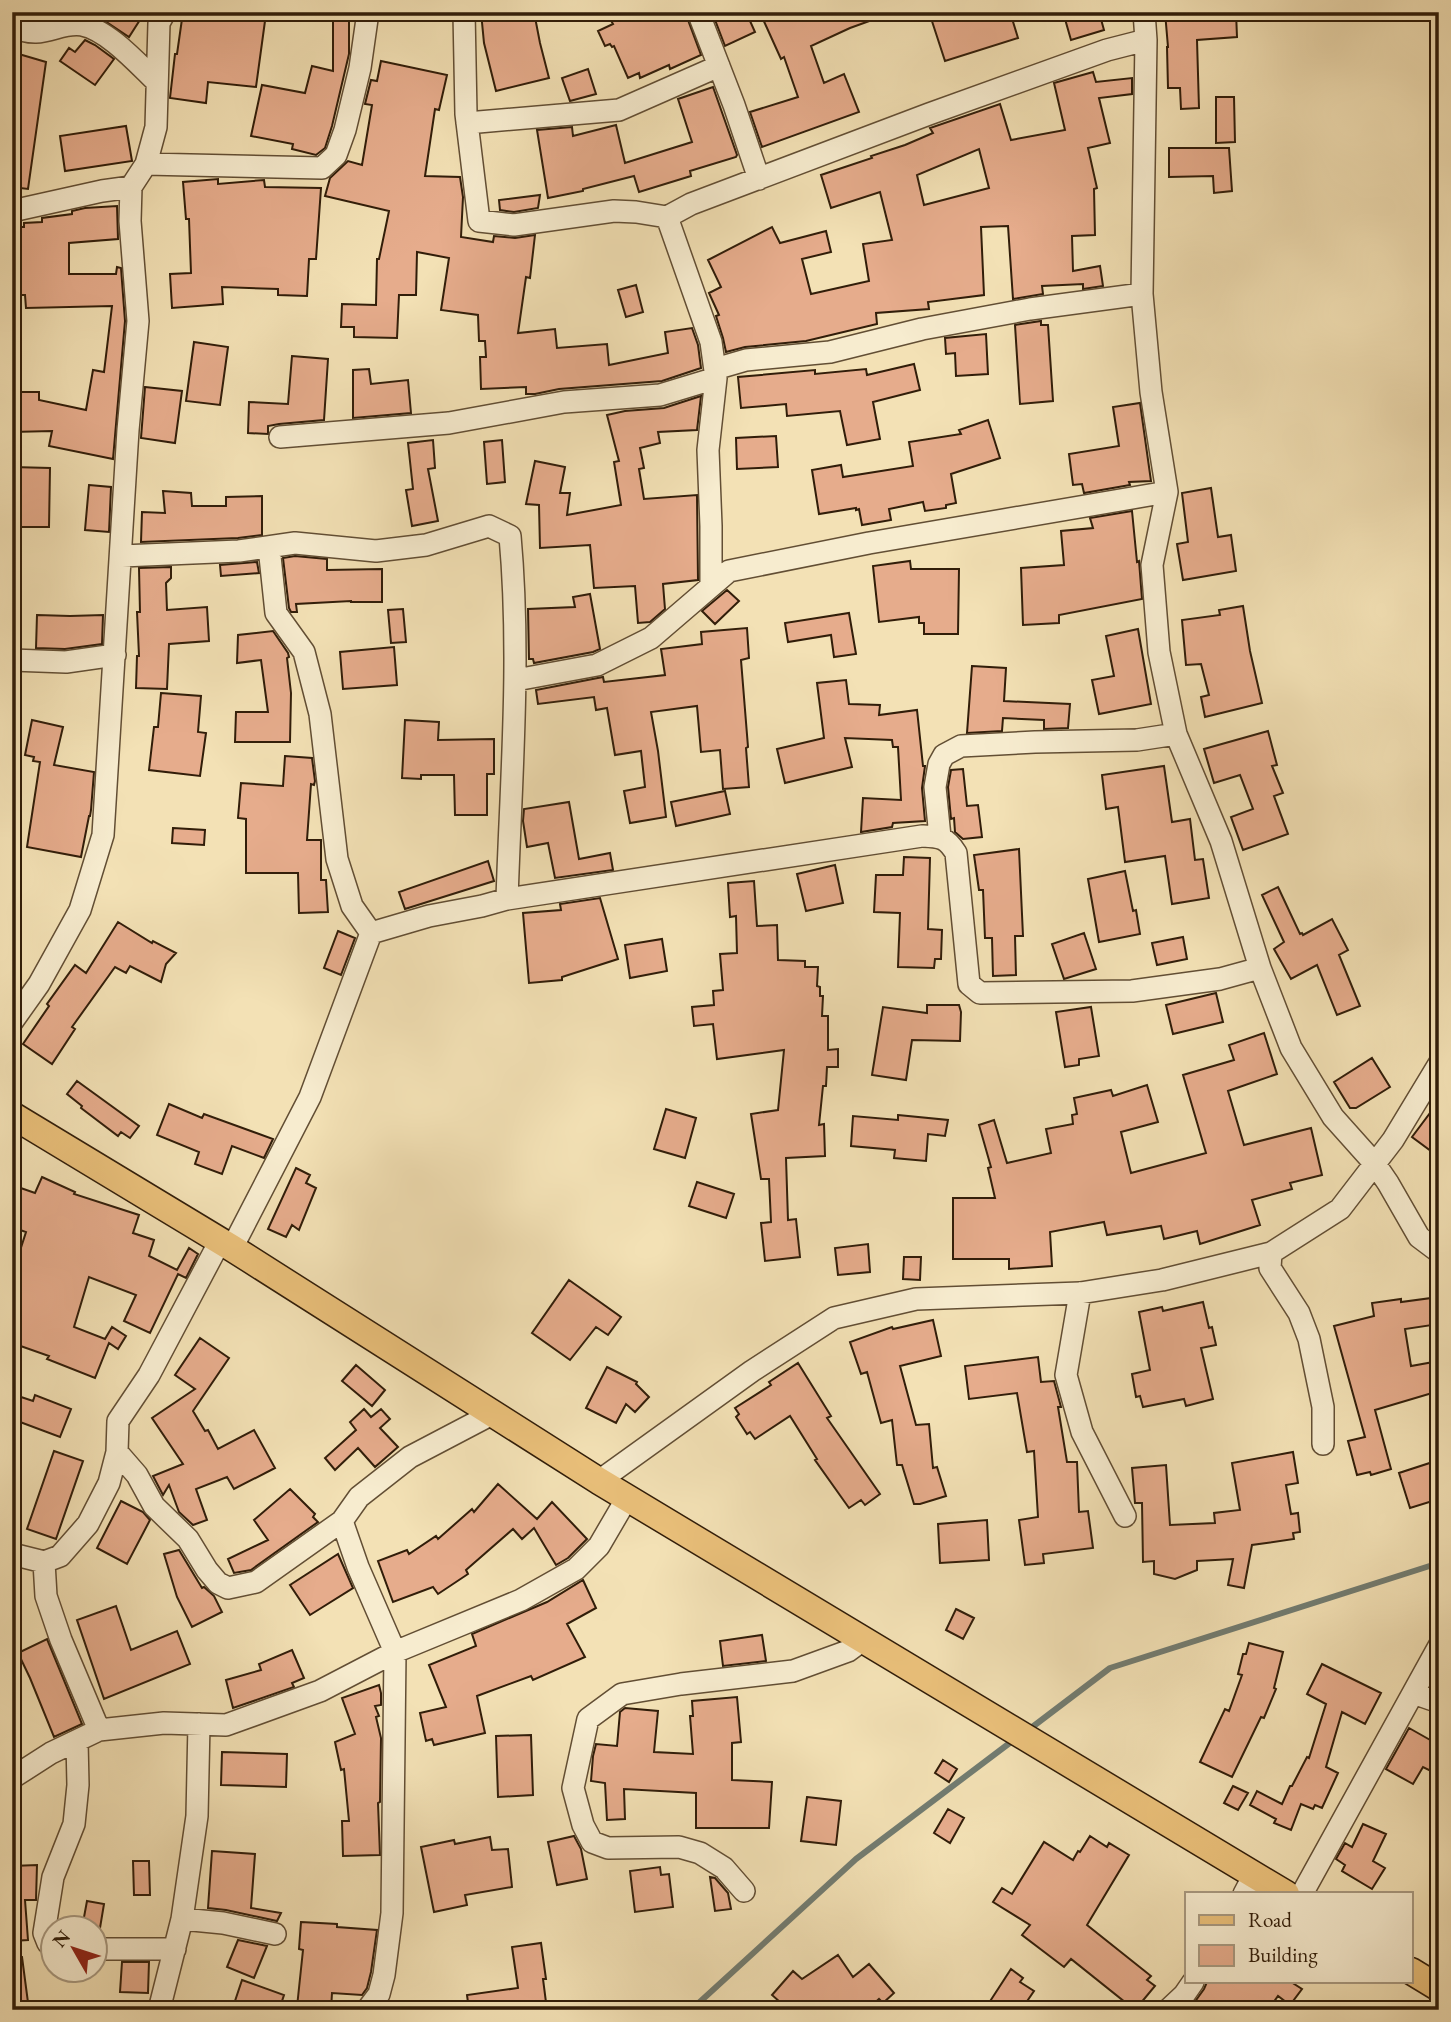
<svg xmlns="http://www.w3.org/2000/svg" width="1451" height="2022" font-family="'EB Garamond',serif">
<rect width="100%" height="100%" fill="#f3e1b5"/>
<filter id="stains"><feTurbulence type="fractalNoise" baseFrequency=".00286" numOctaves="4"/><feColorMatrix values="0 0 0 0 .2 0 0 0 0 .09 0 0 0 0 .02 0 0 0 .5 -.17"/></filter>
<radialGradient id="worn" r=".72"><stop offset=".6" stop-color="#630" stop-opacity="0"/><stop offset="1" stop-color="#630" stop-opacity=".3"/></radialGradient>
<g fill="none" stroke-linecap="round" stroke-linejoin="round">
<path stroke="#727c71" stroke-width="6" d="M1027 1731 1110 1668 1439 1563
M691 2010 856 1859 1015 1739"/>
</g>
<path fill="#e6ac8c" stroke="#311d09" stroke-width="2" fill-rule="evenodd" d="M106 12H145L129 37 102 19Z
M183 12H213V14L265 21 256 87 208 82 206 103 170 98 175 54H177Z
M333 12H349V54L332 126 325 148 316 155 292 149 293 144 251 136 262 85 305 93 312 66 333 71Z
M481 12H534L540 43 549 78 496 91 484 43Z
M606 12H685L701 55 670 69 669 65 640 78 639 73 628 78 614 46 612 47 610 44 605 46 598 31 613 24Z
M712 12H746L755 32 725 46Z
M772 12H888L889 14 850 28 811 46 824 83 844 74 859 112 762 147 750 112 798 97 784 57 781 59 762 17Z
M929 12H1010L1018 38 945 61Z
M1063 12H1099L1104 30 1071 40Z
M1165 12H1236L1237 37 1197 40 1199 108 1181 109 1180 88H1168L1167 47H1168Z
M85 40 95 45 114 59 95 85 60 61 69 48 75 52Z
M12 52 46 62 28 189 12 187Z
M381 61 447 75 439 110 435 109 425 176 460 177 463 197 461 237 493 242 494 236 515 238 535 235 530 278 526 277 518 333 555 329 557 348 607 344 609 365 668 353 665 332 692 328 698 345 701 368 662 381 559 389 535 394H526V387L481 389 480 357H486L485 341H479L478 315 441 310 449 258 417 252 416 295H399L397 338 354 337V327H341L342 304 376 305 377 259H379L389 211 325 196 330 178 348 161 362 165 372 105 365 104 371 80 377 81Z
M588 69 596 94 570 101 562 78Z
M1093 72 1096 82 1132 78V94L1099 98 1110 143 1088 148 1097 188 1094 189 1095 235 1072 236 1073 271 1100 266 1103 286 1083 289V284L1042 286 1043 294 1013 299 1008 226 981 227 984 295 928 302 929 309 876 313 877 324 806 341 745 347 726 352 723 338 716 316 719 315 709 293 721 287 708 260 772 227 780 243 826 231 831 252 802 259 811 294 869 281 863 244 892 240 880 192 831 208 821 175 872 158 871 156 905 145 933 133 930 128 1000 104 1011 140 1065 130 1054 83ZM979 149 989 188 924 205 917 175Z
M713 87 737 155 736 157 690 171 691 176 639 192 634 176 583 189V191L548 198 537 130 572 127 573 136 616 125 625 163 692 142 678 99Z
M1216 97H1234L1235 142 1216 143Z
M126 126 132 161 65 171 60 136Z
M1169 148H1229L1232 191 1214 193 1213 176 1169 177Z
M218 179V184L264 180 265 187 321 188 316 259H309L307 296 278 295V289L222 287 223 304 172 308 170 274 191 273 189 219H186L183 182Z
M540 195 538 208 514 212 500 210 499 200Z
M117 206 118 239 69 243V274H116L117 267 121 268 125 321 113 459 49 446 52 431 12 432V392H39V400L86 410 93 370 104 372 112 306 26 308 25 295H12V227H24V223L42 222V218L72 214V211L85 208Z
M636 285 643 312 626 317 618 290Z
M1041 321V325H1048L1053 401 1020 404 1015 325Z
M986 334 988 374 956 376 955 353 946 354 945 338Z
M194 342 228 347 220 405 186 401Z
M292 356 328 359 324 420 279 424 268 426V434L248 433 249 402 288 404Z
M914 364 920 390 873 402 880 439 847 445 840 411 787 416 786 404 741 408 738 377 815 370V374L866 369 867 375Z
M369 369 371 384 408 380 411 413 353 418V370Z
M145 387 182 391 175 443 141 438Z
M701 396 697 430 658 432 660 443 640 448 644 468 639 469 644 499 697 495 698 580 663 584 665 609 650 622 638 623 635 586 594 588 590 545 540 548 539 505 526 504 535 461 565 467 560 493H570L567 515 621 505 614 462 619 461 607 415 625 411 664 408Z
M1140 403 1151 481 1129 482 1130 485 1084 493 1082 484 1073 485 1069 454 1119 446 1113 407Z
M988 420 1000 458 951 474 956 503 946 505V508L925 511 923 502 889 509 891 520 862 525 859 509 856 510V508L819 514 812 470 841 465 843 477 913 466 909 442 961 434 959 430Z
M776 436 778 467 737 469 736 438Z
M433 440 435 468 428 469 438 521 412 526 406 490 413 489 408 443Z
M502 440 505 482 487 484 484 442Z
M12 467 50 468 49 527H12Z
M89 485 111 487 109 532 85 530Z
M1211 488 1218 537 1231 535 1236 571 1183 580 1177 544 1188 542 1182 493Z
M163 491 191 493 192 506H226V497L262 496V535L238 538 141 542 142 512 165 513Z
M1132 511 1137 562 1139 561 1142 599 1059 615V623L1023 625 1021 568 1064 565 1061 531 1093 528 1090 518Z
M295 556 327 559V570L382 569V602H351V601L296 604 297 612H291L289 608 283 558Z
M910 561 911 569H959L958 634H924V623H919V617L879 622 873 566Z
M257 562 259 573 221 576 220 565Z
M171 567V578L166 583 167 610 207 607 209 641 169 644 167 689 136 688 137 656H139L137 612H140L139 568Z
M727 590 739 601 715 624 702 611Z
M590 594 600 649 593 652 534 663 533 659H529L528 609 575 607 573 597Z
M1243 606 1250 651 1262 703 1205 717 1201 697 1209 695 1201 664 1186 665 1182 620 1220 615 1219 610Z
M403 609 406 642 391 643 388 610Z
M849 613 856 654 834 657 831 635 788 642 785 623Z
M37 615 70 616 103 615 102 644 65 649 36 648Z
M747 628 749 658 741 660 748 747 746 748 749 787 723 789 720 750 701 752 697 706 651 712 658 751 666 817 630 823 624 791 645 787 641 751 615 755 607 708 596 710 594 697 538 704 536 690 603 677 604 682 665 675 661 649 702 644 701 632Z
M1138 629 1151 704 1099 714 1092 680 1114 676 1106 636Z
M273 631 288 653 289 657 287 658 291 693 290 742H235L236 712H268L261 660 237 663 238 635Z
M394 647 397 685 343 689 340 652Z
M972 666 1006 668 1004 701 1070 704 1068 728 1044 729V720L1003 718 1002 731 967 733Z
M846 680 849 704 880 705 879 715 917 710 923 766H925L922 788 925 821 893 823 892 827 861 832 863 798 901 800 898 747H893L892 740 845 738 852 767 785 783 777 749 824 738 817 683Z
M161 693 201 696 198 732 206 733 200 776 149 770 154 727H158Z
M32 720 63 727 54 765 94 772 91 810 90 816H89L81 857 27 847 40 762 33 761 34 757 25 755Z
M405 720 439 722 438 740 494 739V774H487V815H455L454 775H421V779L402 778Z
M1268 731 1277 765 1272 766 1283 793 1274 796 1288 834 1243 850 1231 817 1253 809 1240 775 1214 783 1204 749Z
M285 756 312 758 315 781 314 785 311 784 307 840H321V880H326L328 912 299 913 298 873H246V819L238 818 241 783 283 786Z
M1164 766 1172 822 1190 819 1195 860 1203 859 1209 898 1172 904 1165 856 1125 862 1118 807 1106 809 1102 775Z
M963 769 967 806 978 805 982 837 963 839 955 832 954 818 951 819 948 787 951 770Z
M725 791 730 814 676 826 671 802Z
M569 802 579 859 610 853 613 870 555 878 548 843 527 847 523 821 524 809Z
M173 828 205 830 204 845 172 843Z
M1019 849 1023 936H1015L1016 975 993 976 992 938H985L983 890H979L974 855Z
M904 857 930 858 928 929 942 930 941 959H935L934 968 898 967 900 913 874 912 876 875H903Z
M488 861 494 881 405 909 399 892Z
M835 865 843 903 806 911 797 874Z
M1125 871 1133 911 1136 910 1140 934 1099 942 1088 879Z
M754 881 757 926 777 925 778 960 805 961V967H818L817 986 820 987V996H823L822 1016H828V1050L838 1049V1067H827L826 1086H823L819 1125 824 1124 825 1156 786 1158 788 1220 796 1219 800 1257 765 1261 761 1223 771 1222 769 1179H761L751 1114 778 1110 784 1050 717 1059 713 1024 694 1026 692 1007 714 1005 713 991 723 990 720 954 737 953 736 916 730 917 728 883Z
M1278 887 1300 934 1302 933 1303 935 1332 919 1348 950 1339 955 1360 1006 1337 1015 1317 965 1291 979 1274 949 1284 942 1262 895Z
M600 898 618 959 562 977V980L529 983 523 913 561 910 560 904Z
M118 922 152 943 153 941 176 953 166 964 161 982 130 966 126 973 115 967 72 1027 75 1029 52 1064 23 1044 49 1006 47 1004 75 965 86 973Z
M338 931 355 938 341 975 324 968Z
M1084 933 1096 969 1064 979 1052 944Z
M1183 937 1187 959 1157 965 1152 943Z
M662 939 667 971 630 978 625 945Z
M1216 993 1223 1022 1173 1034 1166 1005Z
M927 1005H959L961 1012 960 1041 912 1040 906 1080 872 1075 883 1007 927 1013Z
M1091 1007 1099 1056 1079 1059V1065L1065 1067 1056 1012Z
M1264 1033 1277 1074 1228 1091 1244 1145 1311 1128 1322 1175 1290 1183 1292 1189 1252 1200 1260 1225 1200 1244 1197 1231 1164 1239 1161 1226 1107 1235 1104 1222 1050 1232 1052 1266 1009 1269V1259H953V1198H995L988 1168 991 1167 979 1125 994 1120 1007 1163 1051 1153 1046 1129 1073 1124 1072 1115 1077 1114 1074 1098 1111 1090 1113 1096 1147 1085 1158 1122 1121 1132 1131 1173 1206 1153 1183 1075 1234 1060 1229 1045Z
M1372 1058 1390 1087 1356 1108H1350L1334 1082Z
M77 1081 139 1126 130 1138 121 1132 118 1136 81 1108 82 1106 67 1094Z
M1439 1101V1157L1412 1137Z
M169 1104 202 1118 204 1114 273 1139 264 1158 232 1146 222 1174 195 1164 199 1152 157 1135Z
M666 1109 696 1118 685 1158 654 1149Z
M898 1115 948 1120 945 1136 928 1134 926 1161 894 1158 895 1150 851 1146 853 1116 898 1120Z
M296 1168 310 1175 306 1183 316 1188 299 1230 292 1225 286 1237 268 1229Z
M42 1177 75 1192 74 1194 139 1215 133 1233 154 1240 149 1256 177 1270 189 1248 198 1254 186 1278 178 1274 150 1333 124 1321 136 1295 89 1277 74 1327 105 1339 112 1327 126 1336 118 1349 109 1343 95 1378 47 1359 49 1356 12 1343V1310L17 1296 12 1294V1258L17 1260 26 1232 12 1227V1185L35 1193Z
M697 1182 734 1194 726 1218 689 1206Z
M868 1244 870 1272 838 1275 835 1248Z
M904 1257H921L920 1280 903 1279Z
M569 1280 621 1317 608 1335 596 1327 570 1360 532 1333Z
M1439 1297V1324L1405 1329 1411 1366 1439 1361V1391L1375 1410 1391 1469 1371 1475 1370 1472 1357 1475 1348 1441 1365 1437 1334 1326 1374 1316 1372 1303 1401 1299V1302Z
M1203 1302 1209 1328 1212 1327 1216 1345 1201 1348 1213 1399 1186 1406 1184 1399 1143 1407 1140 1396 1136 1397 1132 1374 1150 1370 1139 1312 1162 1307 1163 1311Z
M933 1320 941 1356 900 1366 916 1425 929 1424 933 1468 937 1467 946 1496 920 1504H914L902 1465H897L892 1420 881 1423 867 1372 861 1374 850 1342 892 1327 893 1329Z
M200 1338 229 1358 193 1411 205 1431 208 1430 218 1449 254 1430 275 1468 234 1489 227 1477 196 1489 207 1520 193 1525 179 1512 169 1485 163 1495 153 1476 183 1464 152 1418 195 1389 175 1375Z
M1038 1357 1041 1382 1054 1381 1061 1407H1058L1067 1462H1077L1079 1512 1088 1511 1093 1548 1043 1554 1044 1563 1025 1565 1019 1520 1038 1517 1034 1451 1027 1452 1017 1393 969 1399 965 1366Z
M798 1363 831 1416 827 1418 880 1494 865 1505 861 1500 849 1508 815 1460 817 1459 790 1416 755 1439 750 1432 747 1434 736 1417 739 1414 735 1408 771 1385 769 1382Z
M356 1365 385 1390 372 1406 342 1381Z
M607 1367 637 1382 636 1384 649 1397 635 1412 626 1404 616 1423 586 1408Z
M12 1394 33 1401 35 1395 71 1409 60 1437 12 1419Z
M364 1409 371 1417 381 1409 390 1419 380 1428 398 1447 375 1467 358 1448 335 1470 325 1458 356 1430 350 1422Z
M54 1451 83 1461 56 1539 27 1529Z
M1293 1452 1298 1483 1286 1485 1291 1514 1298 1513 1300 1532 1293 1533 1294 1539 1252 1545 1244 1588 1228 1585 1233 1559 1197 1561V1570L1175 1579 1154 1574V1561L1143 1562 1142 1503H1135L1132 1468 1166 1465 1170 1525 1215 1523 1214 1513 1240 1510 1232 1463Z
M1439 1460V1499L1410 1508 1399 1473Z
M498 1484 537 1519 552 1502 587 1539 568 1558 556 1565 534 1528 522 1539 513 1529 466 1570 468 1574 438 1594 433 1587 393 1602 378 1561 407 1550 409 1554 436 1536 438 1539 472 1509 474 1512Z
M290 1489 315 1514 313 1517 318 1522 251 1570 234 1573 228 1559 268 1540 254 1520Z
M121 1501 143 1512 150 1520 127 1564 97 1548Z
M987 1520 989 1560 940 1563 938 1524Z
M179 1550 202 1588 204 1587 214 1596 222 1612 192 1627 177 1597 164 1554Z
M338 1554 353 1588 310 1615 290 1585Z
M583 1580 596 1608 567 1624 585 1657 533 1680 531 1676 477 1696 485 1733 434 1745 432 1739 426 1741 420 1713 446 1707 429 1665 476 1646 472 1634 547 1602Z
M116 1606 131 1650 177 1631 190 1664 104 1699 77 1620Z
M956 1609 974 1618 963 1639 946 1630Z
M762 1635 766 1661 723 1666 720 1641Z
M47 1639 82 1724 54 1737 30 1678 18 1653Z
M1249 1643 1283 1652 1274 1688 1276 1689 1264 1718 1261 1717 1232 1777 1200 1762 1225 1709 1229 1711 1242 1675 1238 1674 1243 1654H1246Z
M292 1650 304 1678 292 1683 294 1687 233 1708 226 1680 261 1670 259 1664Z
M1322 1664 1381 1693 1365 1724 1342 1712 1326 1767 1338 1773 1322 1808 1315 1805 1313 1809 1301 1804 1291 1830 1274 1823 1276 1819 1250 1805 1257 1791 1282 1804 1290 1786H1292L1307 1757 1309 1758 1326 1704 1307 1694Z
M379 1685 381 1693V1705L375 1706 379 1716 376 1717 381 1738 380 1802 378 1803 380 1855 343 1856 342 1821H349L344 1769 341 1770 335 1742 355 1734 342 1698Z
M737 1697 741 1742 732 1743V1780L772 1782 769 1828H696V1793L624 1789 625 1819 607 1820 605 1783 591 1781 593 1756 596 1744 617 1746 620 1712 625 1708 658 1711 654 1752 693 1754 690 1716H693L692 1701Z
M1409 1728 1439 1745V1775L1423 1767 1413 1784 1386 1769Z
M531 1735 533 1795 498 1797 496 1736Z
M222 1752 287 1754 286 1787 221 1785Z
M943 1760 957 1769 949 1782 935 1773Z
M1233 1786 1248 1793 1238 1810 1224 1803Z
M807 1797 841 1801 836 1845 801 1841Z
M948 1809 964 1818 950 1843 934 1833Z
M1363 1824 1386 1834 1373 1861 1385 1868 1372 1889 1342 1871 1345 1865 1336 1859 1345 1843 1352 1847Z
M574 1836 581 1849 587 1879 557 1885 548 1842Z
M1090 1836 1107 1847 1109 1843 1129 1855 1087 1925 1151 1976 1147 1980 1155 1986 1135 2010 1071 1959 1064 1967 1022 1935 1030 1925 993 1902 1002 1888 1012 1894 1044 1842 1073 1860 1078 1851 1080 1852Z
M490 1837 492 1850 508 1849 512 1887 465 1895 467 1905 434 1912 421 1847 454 1840 455 1844Z
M212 1851 255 1854 251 1908 281 1913 277 1921 226 1910 208 1908Z
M133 1861H149L150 1895H134Z
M37 1865 36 1900H25L28 1940 12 1941V1866Z
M660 1867 661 1875 669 1874 673 1907 635 1912 630 1871Z
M710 1877 715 1878 728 1893 731 1909 715 1911Z
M87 1901 104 1904 100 1928H82Z
M301 1922 337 1924V1927L377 1930 371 1972 367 1988 362 1995 332 1993 331 2010 297 2007 303 1950 299 1949Z
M238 1940 267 1946 254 1978 227 1967Z
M541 1943 546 1979H543L547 2010H469L467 1995 518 1988 512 1947Z
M838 1955 853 1977 869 1964 894 1993 883 2003 879 1999 867 2010H789L772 1995 793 1971 802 1979Z
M22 1957 29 2010H12V1958Z
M122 1962H149L148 1993 120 1992Z
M1011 1969 1023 1978 1020 1982 1034 1991 1021 2010H986L985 2009Z
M242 1980 284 1995 279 2010H232Z
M1207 1982H1291L1302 1989 1290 2005 1278 1996 1268 2010H1189L1204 1989Z"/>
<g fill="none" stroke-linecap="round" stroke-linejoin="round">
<defs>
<path id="minor" d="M464 12 466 114 479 221 514 225 614 211 636 212 667 217 691 204 929 114 1107 50 1146 40
M698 12 734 105 759 179
M1144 12 1146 40 1142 294 1151 392 1167 492 1152 565 1159 652 1176 734 1221 841 1260 968 1291 1048 1333 1117 1375 1164 1388 1183 1419 1237 1439 1252
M12 26C43 42 57 21 82 25 108 30 138 64 157 82
M467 123 619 110 719 66
M146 164 322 168 336 155 345 130 360 68 368 12
M12 211 102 191 131 187
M667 217 711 342 716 378 708 450 711 526V585
M715 369 746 360 830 352 922 329 1030 309 1142 294
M280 437 449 423 564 402 660 395 716 378
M269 547 276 613 304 652 320 714 337 859 352 906 371 933
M122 556 239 551 295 543 376 551 426 545 489 526 510 536C521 657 511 778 507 899
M12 660 66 662 115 655
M516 680 597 665 651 638 729 571 869 543 1167 492
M940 837 935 787 939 764 944 755 961 746 1035 742 1137 740 1176 734
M371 933 429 916 482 906 507 899 922 836C941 837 946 837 956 853L969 984 980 993 1132 991 1220 979 1260 968
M12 1022 39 984 80 910 103 835 128 430 138 321 130 221 131 187 146 164 156 127 159 23 165 12
M232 1248 310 1097 371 933
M1271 1253 1270 1268 1299 1313 1309 1339 1323 1407V1444
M1080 1293 1066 1375 1082 1432 1125 1516
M117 1452 137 1475 154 1506 188 1539 207 1570 218 1583 228 1588 256 1582 342 1521
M599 1481 752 1371 834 1318 916 1299 1080 1293 1162 1280 1271 1253 1340 1209 1393 1140 1439 1064
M12 1554 44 1562 60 1556 88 1524 109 1483 117 1452 118 1421 149 1375 220 1241
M44 1562 46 1596 61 1640 99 1730
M1413 1693 1439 1702
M12 1778 51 1753 99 1730 164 1723 226 1725 320 1691 395 1652 521 1600 576 1569 599 1546 627 1498
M744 1891 724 1868 700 1853 679 1847 608 1848 592 1842 583 1825 573 1788 588 1719 622 1694 681 1684 793 1671 848 1651 863 1640
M1244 1894 1254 1875
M1302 1894 1439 1646
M182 1919 223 1923 275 1934
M52 1945 48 1943 44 1933 53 1877 74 1824 78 1785 77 1741
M94 1949H175
M159 2010 182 1919 197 1816 199 1724
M367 2010 379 1994 384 1975 392 1913 395 1652 358 1567 342 1521 359 1497 410 1457 492 1414
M1168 2010 1184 1995 1193 1982"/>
<path id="major" d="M12 1115 232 1248 599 1481 1286 1894
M1411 1971 1439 1988"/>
</defs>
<use href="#minor" stroke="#624e34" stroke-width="24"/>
<use href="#major" stroke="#311d09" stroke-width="29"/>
<use href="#minor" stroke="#f7eccf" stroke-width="21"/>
<use href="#major" stroke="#eac07a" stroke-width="26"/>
</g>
<rect width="1451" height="2022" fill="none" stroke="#f3e1b5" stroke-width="42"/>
<rect x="14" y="14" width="1423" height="1994" fill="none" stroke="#311d09" stroke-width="3.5"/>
<rect x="21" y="21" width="1409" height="1980" fill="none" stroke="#311d09" stroke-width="2"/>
<rect x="1185" y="1892" width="228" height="91" fill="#f7eccf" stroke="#a89980" stroke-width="2"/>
<rect x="1199" y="1915" width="35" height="10" fill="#eac07a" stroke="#a89980" stroke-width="2"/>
<text x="1248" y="1927" font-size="21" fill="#311d09">Road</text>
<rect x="1199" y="1945" width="35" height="21" fill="#e6ac8c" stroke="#a89980" stroke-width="2"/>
<text x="1248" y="1962" font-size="21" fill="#311d09">Building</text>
<g transform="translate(74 1949) rotate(309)"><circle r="33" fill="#f7eccf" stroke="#a89980" stroke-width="2"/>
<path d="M0-5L12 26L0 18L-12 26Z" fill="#8f2418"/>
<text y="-10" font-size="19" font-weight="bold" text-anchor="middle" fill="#311d09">N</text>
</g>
<rect width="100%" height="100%" filter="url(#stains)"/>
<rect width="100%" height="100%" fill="url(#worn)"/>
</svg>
